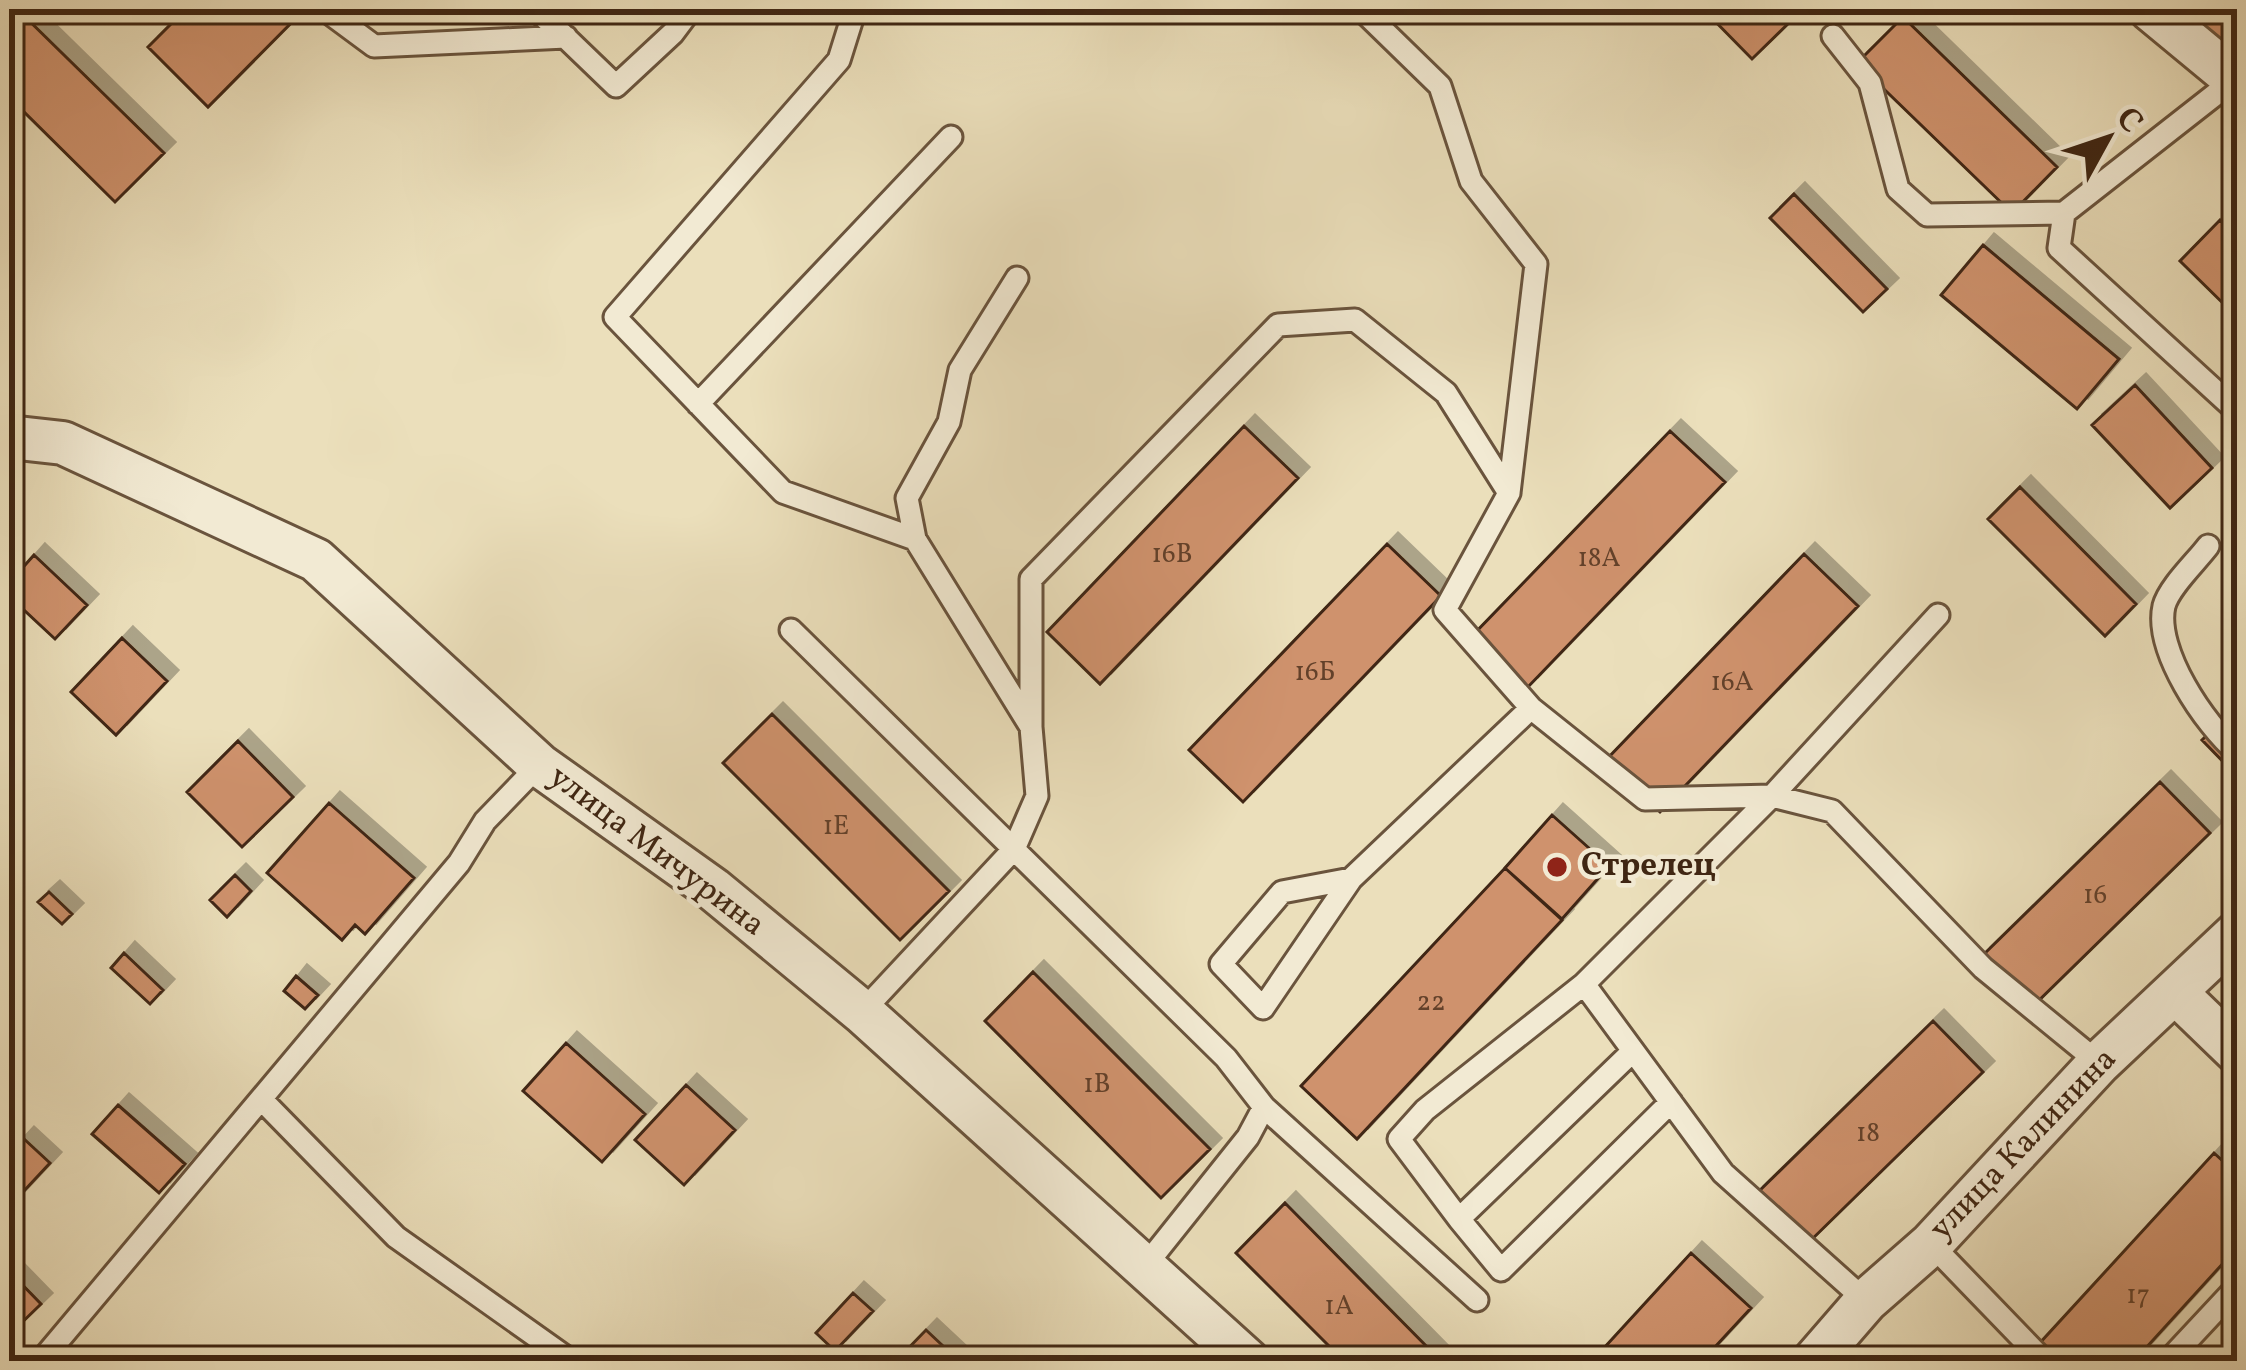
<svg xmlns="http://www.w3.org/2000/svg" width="2246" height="1370" font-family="Vollkorn,serif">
<defs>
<filter id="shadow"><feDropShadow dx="11" dy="-11" stdDeviation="0" flood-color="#0004"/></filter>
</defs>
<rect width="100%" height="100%" fill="#ebdfbb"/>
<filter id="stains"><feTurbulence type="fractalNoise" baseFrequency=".00167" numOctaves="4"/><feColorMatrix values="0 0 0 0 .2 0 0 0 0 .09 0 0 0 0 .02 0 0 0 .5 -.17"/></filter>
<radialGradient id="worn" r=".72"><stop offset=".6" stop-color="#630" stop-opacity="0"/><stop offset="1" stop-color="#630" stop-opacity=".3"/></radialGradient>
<path fill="#cf926d" stroke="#3f2613" stroke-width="3" filter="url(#shadow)" d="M9 9H17L164 153 115 202 9 97Z
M186 9H305L208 107 148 47Z
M1703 9H1795L1799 13 1752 59Z
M2202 9H2237V71L2187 26Z
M1903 17 2057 167 2012 213 1857 63Z
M1794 194 1887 289 1863 312 1770 218Z
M2220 220 2237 236V317L2180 261Z
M1983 245 2119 359 2077 409 1941 295Z
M2135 385 2212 468 2170 508 2092 425Z
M1244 426 1298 478 1100 684 1047 632Z
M1670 431 1725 482 1527 688 1472 636Z
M2020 487 2136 604 2105 636 1988 519Z
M1387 544 1441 596 1243 802 1189 750Z
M1804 554 1858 606 1660 812 1606 760Z
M34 555 87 605 55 639 9 596V583Z
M122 638 167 681 116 735 71 692Z
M2237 706V776L2202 740Z
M772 714 949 891 900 940 723 763Z
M238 741 293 797 242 847 187 792Z
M2160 782 2210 833 2029 1010 1980 958Z
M329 803 414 878 365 934 355 925 342 940 267 873Z
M1552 815 1609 866 1562 919 1505 868Z
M1505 868 1562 920 1357 1139 1301 1086Z
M235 875 251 891 227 917 210 900Z
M49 892 72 914 62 924 38 902Z
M124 953 163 990 150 1004 111 968Z
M1033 972 1210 1149 1161 1198 985 1021Z
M296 976 318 995 305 1009 284 991Z
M1933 1021 1983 1072 1803 1248 1753 1197Z
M566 1043 645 1114 602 1162 523 1091Z
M686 1085 735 1130 684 1185 635 1140Z
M118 1105 185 1164 159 1193 92 1134Z
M23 1138 50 1163 9 1207V1153Z
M2214 1153 2237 1174V1248L2134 1361H2056L2038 1345Z
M1285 1203 1441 1361H1344L1236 1253Z
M1691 1253 1751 1308 1702 1361H1592Z
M9 1271 41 1304 9 1335Z
M853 1293 873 1311 835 1351 816 1333Z
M926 1330 959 1361H896Z"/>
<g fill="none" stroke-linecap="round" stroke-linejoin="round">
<defs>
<path id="lane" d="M324 9 374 46 566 37
M536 9 616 86 673 33 691 9
M855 9 839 60 615 317 783 492 915 539
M1361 9 1440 86 1471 181 1536 264 1509 493
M1833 36 1870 83 1898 189 1927 215 2064 213
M2235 79 2064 213 2059 248 2237 411
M698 404 951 137
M2208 546C2196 562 2169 587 2164 606 2154 650 2205 725 2237 752
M791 630 1226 1058 1264 1107 1248 1137 1145 1266
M1031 727V579L1278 325 1355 320 1446 393 1509 493 1445 610 1531 708 1645 799 1772 796 1832 811 1983 968 2099 1063
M1351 879 1282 892 1221 964 1263 1008 1351 879 1531 708
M862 1012 1014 849 1037 796 1031 727 915 539 907 498 949 422 960 370 1017 278
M1633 1051 1459 1219 1501 1270 1671 1102
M262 1100 396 1237 571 1361
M1264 1107 1477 1300
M1459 1219 1399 1139 1425 1110 1584 984
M1931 1244 2044 1361
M1866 1301 1723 1173 1584 984 1772 796 1938 615
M41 1361 459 863 485 821 539 765
M2168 1361 2237 1287"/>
<path id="street" d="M2150 9 2237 81
M9 437 63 443 316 560 539 765 713 889 862 1012 1248 1361
M2176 993 2237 1052
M1814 1361 1866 1301 1931 1244 2099 1063 2237 933"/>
</defs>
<use href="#lane" stroke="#6a543d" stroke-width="27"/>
<use href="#street" stroke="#6a543d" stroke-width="48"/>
<use href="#lane" stroke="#f2ead3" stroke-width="21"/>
<use href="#street" stroke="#f2ead3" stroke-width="42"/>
</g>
<circle fill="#8f2418" stroke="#f2ead3" stroke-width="4.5" cx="1557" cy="867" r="12"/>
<g text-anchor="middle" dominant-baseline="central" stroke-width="9" stroke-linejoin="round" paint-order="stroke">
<g font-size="27" fill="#63412a">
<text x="1172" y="555">16В</text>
<text x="1599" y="559">18А</text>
<text x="1315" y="673">16Б</text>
<text x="1732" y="683">16А</text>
<text x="836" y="827">1Е</text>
<text x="2095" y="896">16</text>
<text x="1431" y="1003">22</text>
<text x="1097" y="1085">1В</text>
<text x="1868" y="1134">18</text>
<text x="2138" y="1296">17</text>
<text x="1339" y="1307">1А</text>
</g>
<g font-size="33" fill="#3f2613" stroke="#f2ead3">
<text transform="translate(656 852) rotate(37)">улица Мичурина</text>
<text transform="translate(2024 1145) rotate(-46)">улица Калинина</text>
</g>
<g font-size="33" font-weight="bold" fill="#3f2613" stroke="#f2ead3" text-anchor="start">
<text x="1581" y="867">Стрелец</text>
</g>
</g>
<rect width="2246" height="1370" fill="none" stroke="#ebdfbb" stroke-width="48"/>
<rect x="12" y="12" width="2222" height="1346" fill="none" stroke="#3f2613" stroke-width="6"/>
<rect x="24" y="24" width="2198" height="1322" fill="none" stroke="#3f2613" stroke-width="3"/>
<g transform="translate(2108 138) rotate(50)" stroke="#f2ead3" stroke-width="9" paint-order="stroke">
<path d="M0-9L21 45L0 30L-21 45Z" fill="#3f2613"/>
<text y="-18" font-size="33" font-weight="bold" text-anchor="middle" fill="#3f2613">С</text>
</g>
<rect width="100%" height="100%" filter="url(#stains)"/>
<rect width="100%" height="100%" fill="url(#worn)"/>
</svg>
